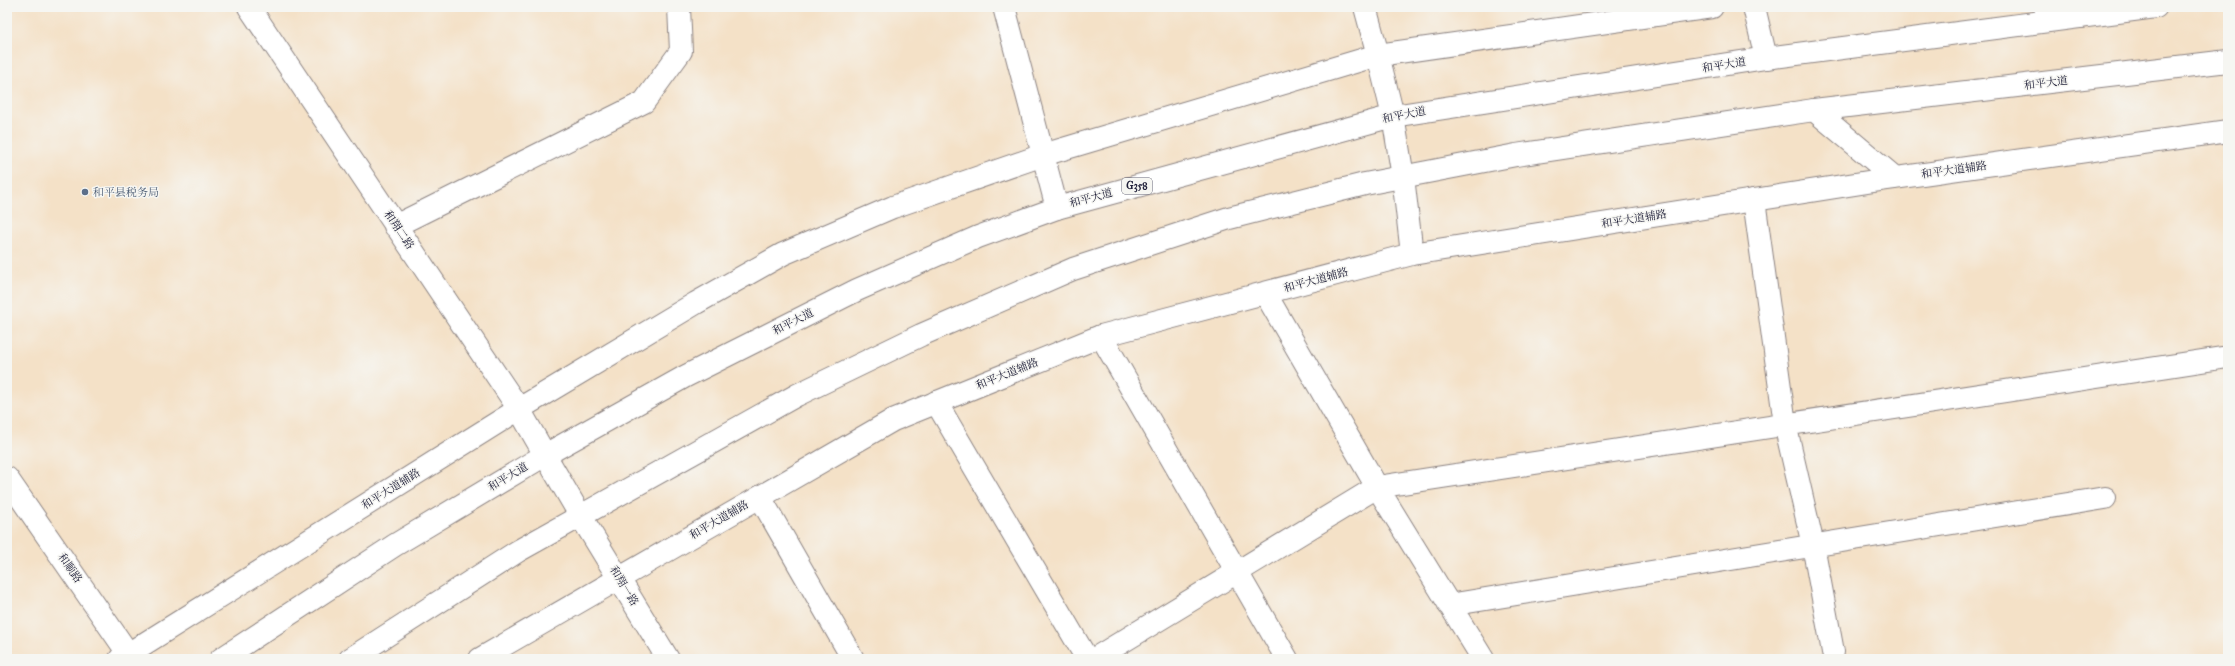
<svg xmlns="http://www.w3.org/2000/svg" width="2235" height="666" font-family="'IM FELL Great Primer','Noto Serif SC',serif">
<rect width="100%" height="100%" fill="#f6f6f2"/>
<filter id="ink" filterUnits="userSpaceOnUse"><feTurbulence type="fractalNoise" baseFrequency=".025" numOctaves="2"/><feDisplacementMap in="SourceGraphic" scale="8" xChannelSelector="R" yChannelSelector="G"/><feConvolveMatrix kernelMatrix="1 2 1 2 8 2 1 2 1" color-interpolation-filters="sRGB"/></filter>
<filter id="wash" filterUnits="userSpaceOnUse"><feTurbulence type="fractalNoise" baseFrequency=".012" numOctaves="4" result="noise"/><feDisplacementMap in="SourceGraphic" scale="16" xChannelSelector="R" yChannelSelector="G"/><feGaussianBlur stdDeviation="0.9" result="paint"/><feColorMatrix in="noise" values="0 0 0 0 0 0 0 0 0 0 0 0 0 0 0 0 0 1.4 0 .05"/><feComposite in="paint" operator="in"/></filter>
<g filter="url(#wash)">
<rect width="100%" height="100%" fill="#f4e1c7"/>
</g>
<g filter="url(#ink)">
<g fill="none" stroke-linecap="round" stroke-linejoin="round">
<defs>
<path id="minor" d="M1754 7 1766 58
M1754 200 1785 424 1813 545 1833 652
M1265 293 1377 487 1483 659
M1101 336 1287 659
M936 402 1087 659
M760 497 853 659
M1449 605 2105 498
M1094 659 1377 487 2228 357"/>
<path id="tertiary" d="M249 7 519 409 545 455
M1004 7 1043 155
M1365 7 1378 55
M395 226 644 102 681 51 679 7
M7 478 132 659
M580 515 668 659"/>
<path id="secondary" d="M2045 7 2081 17
M1378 55 1393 116
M1814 110 1895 178
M1043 155 1057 208
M1403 177 1412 254
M120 659 519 409 696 303 783 254 893 207 1043 155 1378 55 1712 7
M480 659 893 420 1101 336 1412 254 1874 181 2228 131"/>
<path id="trunk" d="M1393 116 1403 177
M545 455 580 515
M221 659 395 545 545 455 686 376 857 290 978 237 1057 208 1393 116 1766 58 2156 7
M350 659 518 551 797 395 921 335 1073 269 1229 218 1365 184 1516 155 1814 110 2228 61"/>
</defs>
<use href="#minor" stroke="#8b8281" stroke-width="24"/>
<use href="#tertiary" stroke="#8b8281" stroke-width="24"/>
<use href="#secondary" stroke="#8b8281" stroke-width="24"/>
<use href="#trunk" stroke="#8b8281" stroke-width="24"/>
<use href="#minor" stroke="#fff" stroke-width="22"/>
<use href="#tertiary" stroke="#fff" stroke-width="22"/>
<use href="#secondary" stroke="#fff" stroke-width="22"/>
<use href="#trunk" stroke="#fff" stroke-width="22"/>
</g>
</g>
<circle fill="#5c6f8a" stroke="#f6f6f2" stroke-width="1.5" cx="85" cy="192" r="4"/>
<g text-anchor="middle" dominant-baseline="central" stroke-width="3" stroke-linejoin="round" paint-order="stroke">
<rect fill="#f6f6f2" stroke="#626272" stroke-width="1" x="1122" y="178" width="30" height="16" rx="3"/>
<g font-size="10" font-weight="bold" fill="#22223b">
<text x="1137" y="186">G358</text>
</g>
<g font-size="11" fill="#22223b" stroke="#f6f6f2">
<text transform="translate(1724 65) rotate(-9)">和平大道</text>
<text transform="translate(2046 83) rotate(-7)">和平大道</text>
<text transform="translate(1404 115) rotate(-11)">和平大道</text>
<text transform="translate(1954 170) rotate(-8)">和平大道辅路</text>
<text transform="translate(1091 198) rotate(-15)">和平大道</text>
<text transform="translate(1634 219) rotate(-9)">和平大道辅路</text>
<text transform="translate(399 230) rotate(56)">和翔二路</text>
<text transform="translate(1316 280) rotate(-15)">和平大道辅路</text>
<text transform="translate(793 322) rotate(-27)">和平大道</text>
<text transform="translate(1007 374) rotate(-22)">和平大道辅路</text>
<text transform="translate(508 477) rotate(-31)">和平大道</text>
<text transform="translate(391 489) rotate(-32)">和平大道辅路</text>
<text transform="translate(719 520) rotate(-30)">和平大道辅路</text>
<text transform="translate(70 568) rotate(55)">和顺路</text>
<text transform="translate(624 586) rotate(59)">和翔一路</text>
</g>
<g font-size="11" fill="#4e5e75" stroke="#f6f6f2" text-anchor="start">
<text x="93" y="192">和平县税务局</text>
</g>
</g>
<rect width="2235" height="666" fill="none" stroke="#f6f6f2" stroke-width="24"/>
</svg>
